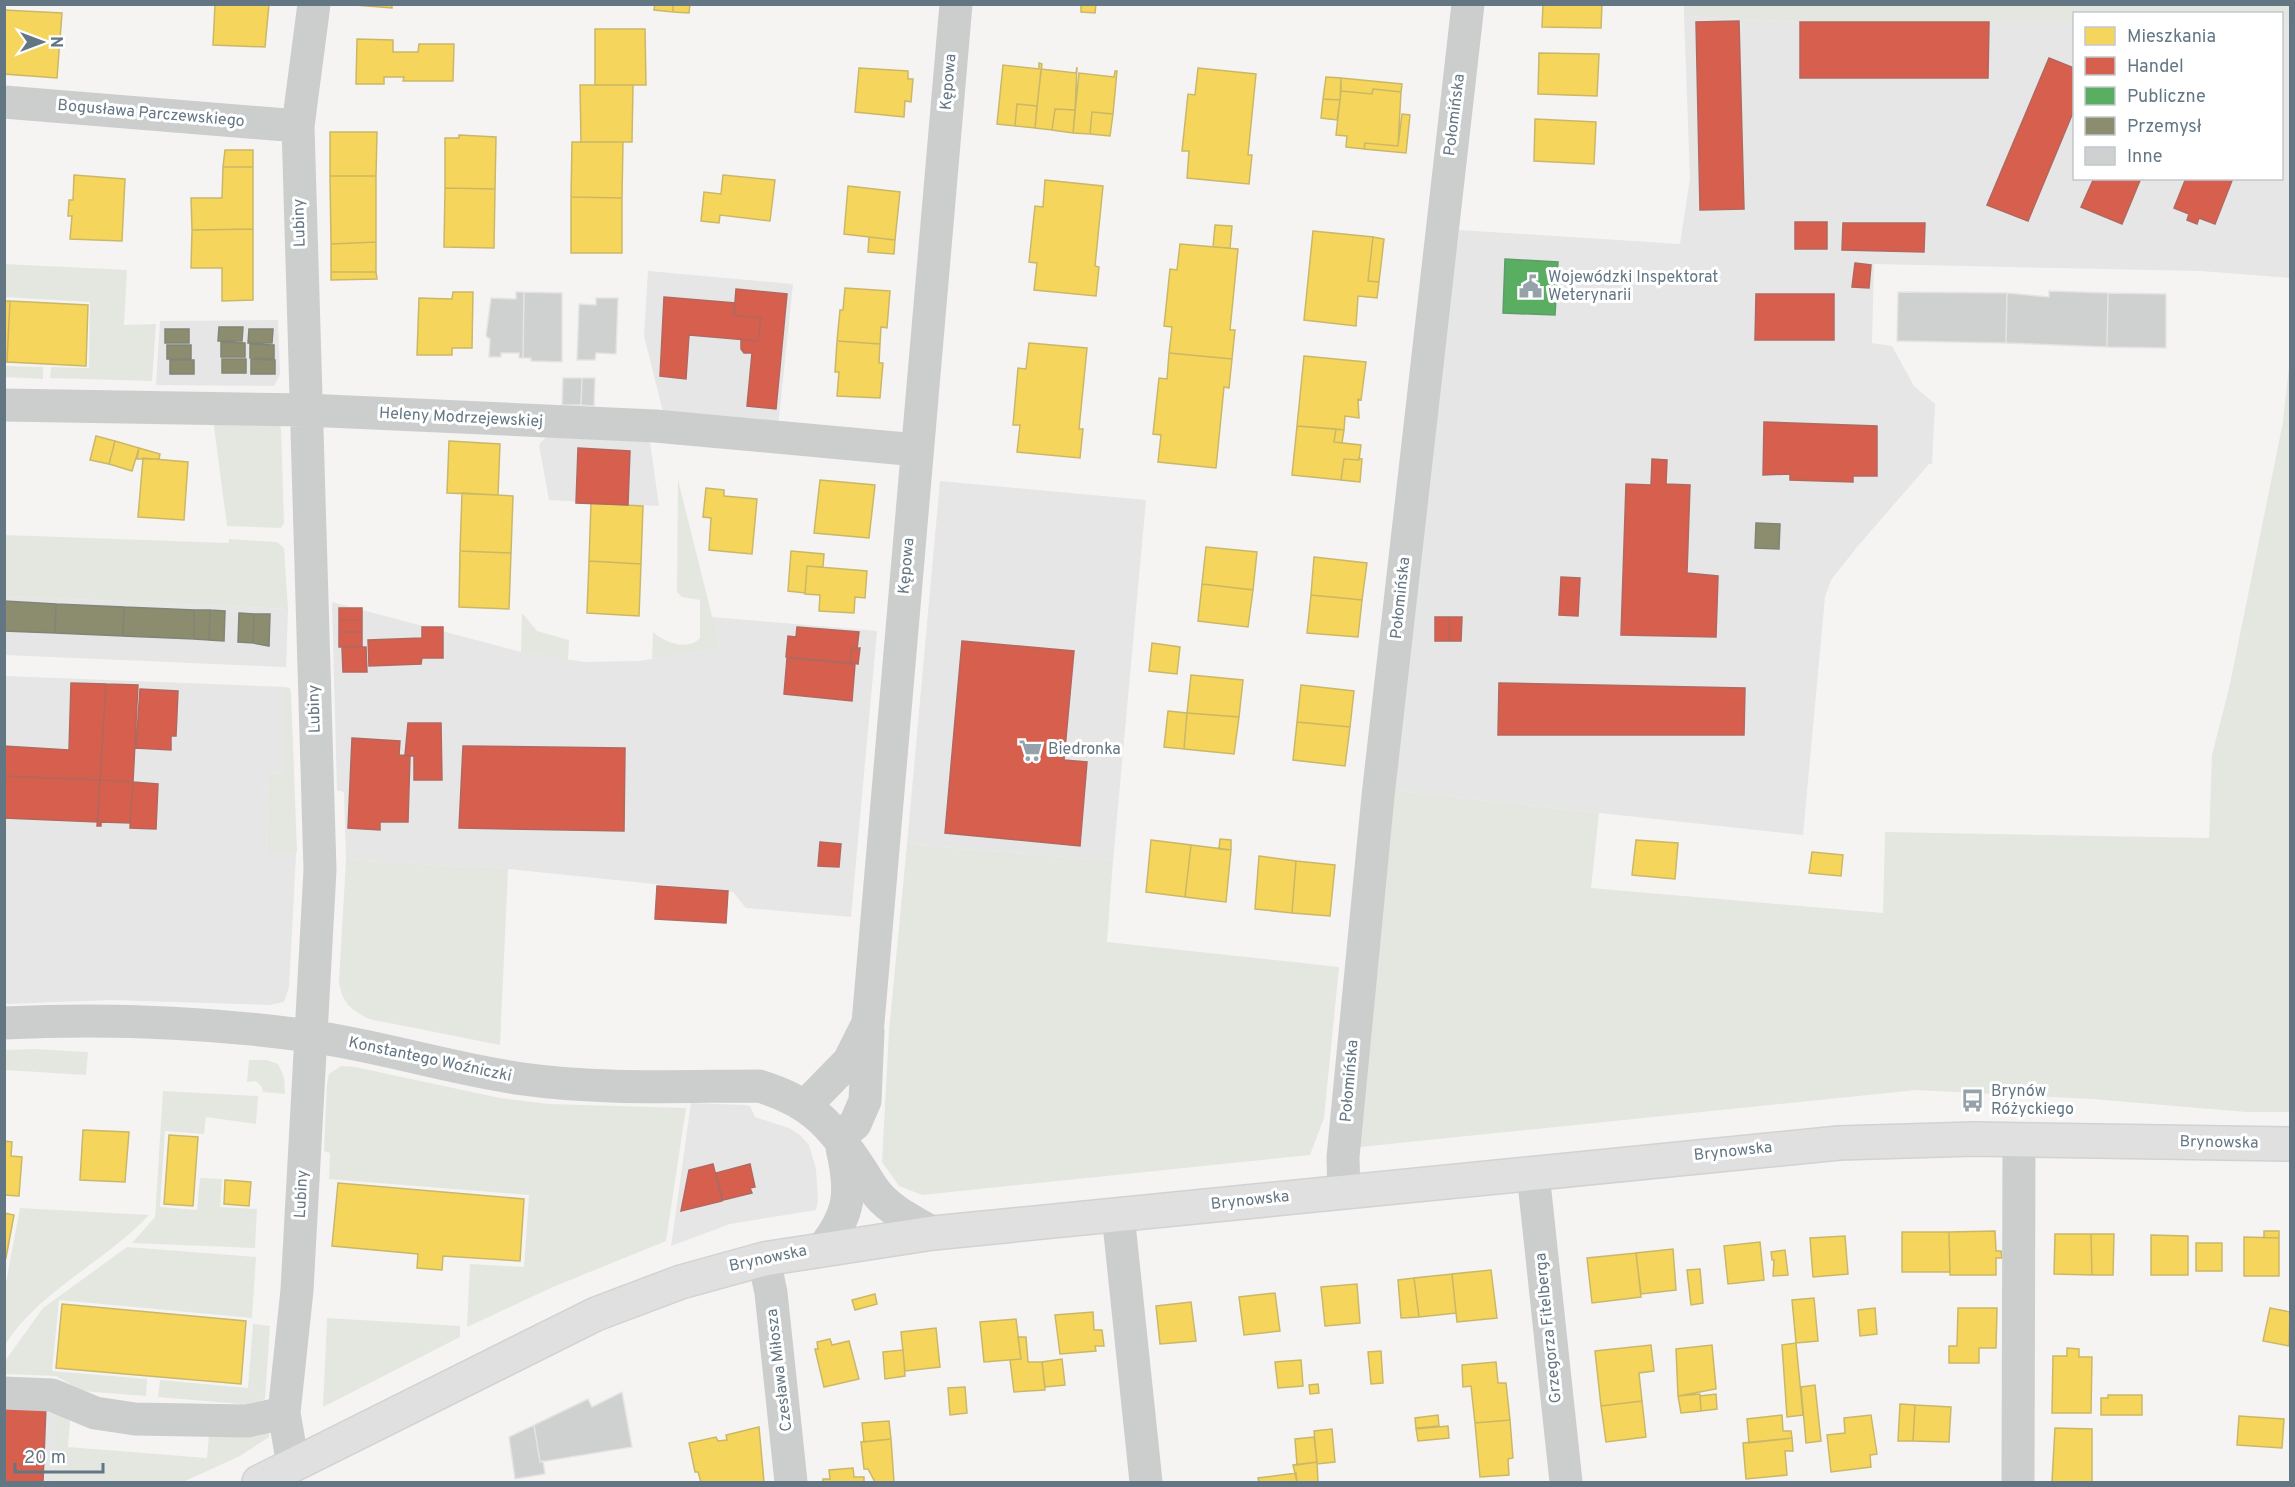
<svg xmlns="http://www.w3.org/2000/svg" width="2295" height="1487" font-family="Overpass,sans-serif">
<rect width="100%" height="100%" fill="#f5f4f2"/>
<path fill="#e5e6e5" d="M1684 16 1800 22H2074V178H2282V22H2290V278L2201 271 1874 264 1872 343 1892 346 1914 386 1935 404 1932 464H1929L1857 547 1831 580 1825 597 1803 835 1389 790 1459 230 1680 244 1690 178Z
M648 271 793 284 778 427 664 416 644 336Z
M278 320 280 374 274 386 156 385 160 321Z
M546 437 646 440 650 442 659 506 549 500 539 445Z
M940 481 1146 500 1113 861 907 844Z
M5 596 288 609 286 667 5 655Z
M332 602 521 652 584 662 639 661 720 648 712 617 877 631 851 917 746 908 733 892 508 869 346 860 344 792 337 790Z
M4 676 285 687V773L269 774 266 854H296L289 987 284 1002 269 1005 111 1000 5 1004Z
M691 1103 744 1105 750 1106 755 1117 789 1128 800 1135 809 1145 816 1169 818 1200 816 1210 730 1224 671 1246Z
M5 1404 55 1406 53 1482H5Z"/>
<path fill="#e4e7e0" d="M1684 4 2290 5V22H2282V14H2074V22H1800L1684 16Z
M4 264 127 270 124 325 156 324 152 381 50 378 51 367 89 368 90 302 5 297Z
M2290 357V1112H2246L2092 1099 1916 1090 1360 1147 1389 790 1599 813 1591 888 1883 913 1885 832 2209 838 2212 755 2230 684 2283 422Z
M5 366 43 367V379L5 377Z
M213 419 279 423 281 429 284 523 281 528 227 526Z
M678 480 720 648 652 659 653 632C665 643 688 651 700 638V600L682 597 677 592Z
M5 535 229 543V539L277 542 284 548 288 609 5 596Z
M522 613 537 631 569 640 568 660 521 652Z
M285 687 290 688 291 693 297 851 296 854H266L269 774 285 773Z
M907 844 1113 861 1107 942 1339 967 1324 1118 1310 1155 922 1195 899 1186 882 1162 889 1031Z
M346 860 508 869 500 1045 369 1019C350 1009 342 1003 339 981Z
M36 1049 88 1052 86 1075 5 1070V1050Z
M249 1060H267L278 1064 284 1077 285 1094 263 1092 262 1087 256 1081 247 1082Z
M341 1066 355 1067 500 1098 549 1104 686 1108 666 1241 553 1287 467 1327 470 1264 524 1267 529 1195 329 1179 330 1153 324 1151 327 1083 329 1074Z
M163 1091 258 1096 256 1124 206 1117 204 1134 165 1131 160 1207 197 1210 200 1178 222 1179 220 1207 257 1209 255 1248 132 1243 155 1217Z
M20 1208 149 1215C104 1263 41 1289 5 1345V1288Z
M127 1247 256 1257 252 1318 59 1300 52 1371 147 1379 146 1396 82 1391 56 1376 5 1374V1361L43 1308Z
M327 1318 460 1326V1337L323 1407Z
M253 1324 270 1326 265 1399 252 1405 158 1397 160 1380 248 1388Z
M55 1406H67L70 1423 68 1447 207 1458 209 1434 269 1433V1437L240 1456 183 1482H53Z"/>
<path fill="#f6d55c" stroke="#cab868" stroke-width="1.5" d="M215 4H269L265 47 213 45Z
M342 4H392V8Z
M655 4H673V12L654 10Z
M673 4H690L689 13 673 12Z
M1081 4H1096L1095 13 1081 12Z
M1543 4H1602L1601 28 1542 27Z
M4 10 62 13 57 78 4 74Z
M595 29H645L646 85H595Z
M357 39 393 40V52H418L419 44H454L453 81H403L404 77H384V84H356Z
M1539 53 1599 54 1597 96 1538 94Z
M1039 63 1042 64 1037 106 1017 104 1015 126 997 124 1003 65 1039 69Z
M1077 67 1075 110 1055 109 1052 130 1035 128 1041 69 1076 73Z
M859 68 908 71V79H913L911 102 905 101 904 117 855 112Z
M1198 68 1256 74 1248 155H1252L1249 184 1187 178 1189 151H1182L1188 94 1195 95Z
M1115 71H1117L1113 114 1092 112 1090 134 1073 133 1079 73 1114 77Z
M1326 77 1341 78 1340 100 1323 99Z
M1341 78 1402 84 1401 92 1373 89 1372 94 1341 91Z
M580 85H633L632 142H581Z
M1373 89 1401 92 1398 146 1365 143 1364 149 1346 147 1347 136 1336 135 1341 91 1372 94Z
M1323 99 1340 100 1337 120 1321 118Z
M1017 104 1037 106 1035 128 1015 126Z
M1055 109 1075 110 1073 133 1052 130Z
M1092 112 1113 114 1110 136 1090 134Z
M1402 114 1410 115 1406 153 1364 149 1365 143 1398 146Z
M1535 119 1596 122 1594 164 1534 161Z
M330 132H377L376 176H330Z
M459 135 496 137 495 189 445 188V138H459Z
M572 142H623L622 198 571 197Z
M225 150H253V167H223Z
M223 167H253V229L192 230 191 198H222Z
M74 175 125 179 122 241 70 239 72 216H68L69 200H73Z
M723 175 775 180 770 221 720 215 719 223 701 221 704 192 721 194Z
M330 176H376V242L331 244Z
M1045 180 1103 186 1095 266 1099 267 1096 296 1034 290 1037 263 1029 262 1035 206 1043 207Z
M848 186 900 192 895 240 844 234Z
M445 188 495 189 494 248 444 247Z
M571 197 622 198V253H571Z
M1215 225 1232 226 1230 248 1213 247Z
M253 229V300L222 301V268H191L192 230Z
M1313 231 1373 237 1368 281 1379 282 1377 298 1358 296 1356 326 1304 320Z
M869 237 895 240 894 254 868 252Z
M1373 237 1384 239 1379 282 1368 281Z
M376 242V272H331V244Z
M1180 244 1238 249 1230 330H1235L1232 359 1169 353 1172 327 1164 326 1170 269 1177 270Z
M331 272H376L377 279 331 280Z
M845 288 890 291 887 328 881 327 880 344 837 341 840 310H843Z
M453 292H473L472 348H452V355H417L419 298 452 299Z
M4 301H10L7 362H4Z
M10 301 88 305 86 366 7 362Z
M837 341 880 344 879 363H883L880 398 837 396 839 372H835Z
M1029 343 1087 348 1079 429H1083L1080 458 1017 452 1020 425H1013L1018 368 1026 369Z
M1169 353 1232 359 1229 388 1224 387 1216 468 1158 462 1161 435 1153 434 1159 378 1167 379Z
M1304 356 1366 362 1361 400 1358 399 1359 418 1345 416 1344 430 1297 426Z
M1297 426 1336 429 1334 442 1361 445 1359 460 1344 459 1341 480 1292 475Z
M1336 429 1344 430 1342 443 1334 442Z
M96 436 115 441 109 464 90 460Z
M115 441 139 448 132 471 109 464Z
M449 441 500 444 498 495 447 493Z
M139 448 160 454 159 459H137Z
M143 458 188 462 184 520 138 517Z
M1359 458 1362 459 1360 482 1341 480 1344 459 1359 460Z
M820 480 875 485 869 538 814 533Z
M706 488 724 490V496L757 499 752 554 709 550 711 518 703 517Z
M462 493 513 496 511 553 460 551Z
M591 503 643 506 641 564 589 561Z
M1206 547 1257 552 1253 590 1202 584Z
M460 551 511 553 509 609 459 607Z
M791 551 824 554 823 567 807 566 805 593 788 591Z
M1314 557 1367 563 1362 600 1311 595Z
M589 561 641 564 639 616 587 613Z
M807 566 867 571 865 598 855 597 854 613 819 611 820 595 805 594Z
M1202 584 1253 590 1248 627 1198 621Z
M1311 595 1362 600 1358 637 1307 633Z
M1152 643 1180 647 1177 674 1149 671Z
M1191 675 1243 680 1239 717 1187 713Z
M1301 685 1354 691 1350 727 1297 722Z
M1168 711 1187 713 1184 749 1164 747Z
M1187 713 1239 717 1234 754 1184 749Z
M1297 722 1350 727 1345 766 1293 760Z
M1220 839 1231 840V850L1219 849Z
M1151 840 1191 845 1185 897 1146 892Z
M1636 840 1678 843 1675 879 1632 875Z
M1191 845 1231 850 1226 902 1185 897Z
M1812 852 1843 855 1841 876 1809 873Z
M1259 856 1296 861 1292 913 1255 909Z
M1296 861 1335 865 1330 916 1292 913Z
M83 1130 129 1132 125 1182 80 1180Z
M169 1135 198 1137 193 1206 164 1204Z
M4 1141 12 1142 11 1156 22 1157 19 1196 4 1195Z
M225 1180 251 1182 249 1206 224 1204Z
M338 1183 524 1199 520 1261 443 1256 442 1270 417 1268 418 1254 332 1246Z
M4 1213 14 1215 6 1258 4 1257Z
M1995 1231 1996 1251H2001L2002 1258H1996V1275H1950L1949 1232Z
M2264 1231H2279V1238H2264Z
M1902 1232H1949L1950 1272H1902Z
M2055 1234H2091L2092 1275 2054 1274Z
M2091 1234H2114L2113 1275H2092Z
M2151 1235 2188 1236V1275H2151Z
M1845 1236 1848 1274 1813 1277 1810 1238Z
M2244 1237 2279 1238V1276H2244Z
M1760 1242 1764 1280 1728 1284 1724 1246Z
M2196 1243H2222V1271H2196Z
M1673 1249 1676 1290 1641 1294 1636 1253Z
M1785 1250 1788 1275 1773 1276 1774 1260H1772L1771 1252Z
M1636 1253 1641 1297 1592 1303 1587 1258Z
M1700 1269 1703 1303 1691 1305 1687 1270Z
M1491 1270 1497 1318 1457 1322 1452 1274Z
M1452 1274 1456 1313 1419 1317 1414 1278Z
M1414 1278 1419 1317 1401 1318 1398 1280Z
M1357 1284 1360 1323 1325 1326 1321 1287Z
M1275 1293 1280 1331 1244 1335 1239 1297Z
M875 1294 877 1304 855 1310 852 1300Z
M1814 1298 1818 1341 1796 1343 1792 1300Z
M1191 1302 1196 1341 1160 1344 1156 1306Z
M62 1304 246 1321 241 1384 56 1368Z
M1875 1308 1877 1334 1860 1336 1858 1310Z
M1958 1308H1997L1996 1348H1979V1363H1949V1346H1957Z
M2270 1308 2290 1312 2289 1346 2263 1341Z
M1093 1312 1094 1330H1102L1104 1346H1095L1096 1351 1060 1354 1055 1315Z
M1016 1319 1021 1359 984 1362 980 1322Z
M936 1328 940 1367 905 1371 901 1332Z
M1018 1337H1026L1028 1362H1042L1045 1390 1014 1392 1010 1360 1021 1359Z
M830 1339 832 1345 849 1341 859 1379 824 1387 815 1349H818L817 1342Z
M1796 1343 1803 1415 1787 1417 1782 1345Z
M1651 1345 1654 1371 1639 1373 1642 1401 1601 1406 1595 1351Z
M1712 1345 1716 1389 1678 1396 1676 1349Z
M2067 1348 2079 1349V1357H2092L2091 1413H2052L2053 1356H2067Z
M903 1350 905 1376 885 1379 883 1352Z
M1381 1351 1383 1383 1371 1384 1368 1352Z
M1062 1359 1065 1385 1045 1387 1042 1362Z
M1301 1360 1303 1386 1278 1388 1275 1362Z
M1496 1362 1498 1383H1506L1510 1420 1475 1423 1471 1386 1463 1387 1462 1365Z
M1318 1384 1319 1393 1310 1394 1309 1385Z
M1815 1385 1821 1441 1806 1443 1801 1387Z
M965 1387 967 1413 950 1415 948 1388Z
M1700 1394 1701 1411 1681 1413 1678 1396Z
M1716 1394 1717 1409 1701 1411 1700 1396Z
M2108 1395H2142V1415H2101V1398H2108Z
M1642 1401 1646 1437 1606 1442 1601 1406Z
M1900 1404 1915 1405 1913 1441H1898Z
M1915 1405 1951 1407 1949 1442 1913 1441Z
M1438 1415 1439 1426 1416 1428 1415 1418Z
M1782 1415 1783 1431H1791L1792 1438 1749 1443 1747 1419Z
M1871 1415 1877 1454 1870 1455 1871 1467 1831 1472 1827 1435 1845 1433 1844 1418Z
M2239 1416 2284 1419 2282 1448 2237 1445Z
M1510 1420 1513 1458 1508 1459 1509 1475 1480 1477 1475 1423Z
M889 1421 891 1439 864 1442 862 1423Z
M1448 1426 1449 1438 1418 1441 1416 1429Z
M759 1427 764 1482H701L698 1472H695L689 1443 716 1437 718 1441 727 1440 726 1435Z
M2055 1428 2092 1429V1482H2052Z
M1332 1429 1335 1462 1317 1464 1314 1431Z
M1314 1437 1317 1462 1297 1465 1295 1439Z
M1792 1438 1793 1451H1785L1787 1475 1746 1479 1743 1443Z
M891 1439 894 1482H875L868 1469H864L861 1442Z
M1317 1462 1318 1482H1297L1293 1465Z
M853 1468 854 1477H864V1482H823V1479H830L829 1470Z
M1296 1473 1297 1482H1259L1258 1478Z"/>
<path fill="#d6604d" stroke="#b4675e" stroke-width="1.5" d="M1739 21 1744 209 1700 210 1696 22Z
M1800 22H1989L1988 78H1800Z
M2049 58 2074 68V110L2028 221 1987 205Z
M2094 178H2141L2122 224 2081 207Z
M2186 178H2233L2215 224 2199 218 2197 224 2187 220 2189 214 2174 208Z
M1795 222H1827V249H1795Z
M1843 223H1925L1924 252 1842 250Z
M1855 263 1871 265 1869 288 1852 287Z
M736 289 787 294 776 409 747 406 752 353H744L741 349V340L758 341 761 318 734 315Z
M1756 294H1834V340H1755Z
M664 297 735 303 733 315 761 318 758 341 689 335 686 379 660 376Z
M1764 422 1877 426V476H1853V482L1790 480V474L1763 475Z
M578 448 630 451 628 505 576 503Z
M1652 459 1667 460 1666 484 1690 485 1687 573 1718 576 1716 637 1621 635 1626 484 1651 485Z
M1561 577 1580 578 1578 616 1559 615Z
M339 608H362V620H339Z
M1435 617H1449V641H1435Z
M1449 617H1462L1461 641H1449Z
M339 620H362V632H339Z
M422 627H443V658H422L421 664 369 666 368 640 422 638Z
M797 627 859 632 857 649 852 648 850 662 856 663 786 657 788 636 796 637Z
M339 632H362V646L339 647Z
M962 641 1074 651 1064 760 1087 762 1080 846 945 833Z
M342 647H366L367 672H343Z
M852 648H860L858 664 850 662Z
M787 658 855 664 852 701 784 694Z
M71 683 106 684 100 780 4 776V746L69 750Z
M1499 683 1745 688 1744 735H1498Z
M106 684 138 685 133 782 100 780Z
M140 689 178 691 176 736H171V750L136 748Z
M408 723H441L442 780H414V756L405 755Z
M352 738 400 741 399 755 410 756 408 822H380V830L348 828Z
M463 746 625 748 624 831 459 828Z
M4 776 100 780 98 822 4 818Z
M100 780 133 782 130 823 101 822V826H97Z
M133 782 158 784 156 829 130 828Z
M820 842 841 844 839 867 818 866Z
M657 886 728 891 726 923 655 919Z
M713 1164 722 1201 681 1211 689 1170Z
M750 1164 755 1187 750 1188 752 1193 723 1200 716 1173Z
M4 1405 46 1406 43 1482H4Z"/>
<path fill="#5aae61" stroke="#5d9d6c" stroke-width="1.5" d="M1505 259 1558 262 1555 315 1503 313Z"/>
<path fill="#8c8c6e" stroke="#808575" stroke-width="1.5" d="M219 327H243L242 341H218Z
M165 329H189V343H165Z
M249 329H273L272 343H248Z
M221 342 245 343V357H221Z
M250 344 274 345V359L250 358Z
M167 345H191V359H167Z
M222 359H246V373H222Z
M251 359 275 360V374H251Z
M170 360H194V374H170Z
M1756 523 1780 524 1779 549 1755 548Z
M4 601 56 604 55 633 4 631Z
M56 604 124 607 123 636 55 633Z
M124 607 194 610V639L123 636Z
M194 610H210L209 640 194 639Z
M210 610 225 611 224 641 209 640Z
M239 613 254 614 253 643 238 642Z
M254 614H270L269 646 253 643Z"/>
<path fill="#cfd0d0" stroke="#e4e4e2" stroke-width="1.5" d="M2049 291 2108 293 2107 347 2006 343 2007 293 2049 297Z
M516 292H524L523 358H519V353H501V357H489L490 339 486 336 491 298 516 299Z
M524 292 562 293V362L531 361V358H523Z
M1898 292 2007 293 2006 343 1897 341Z
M2108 293 2166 294V348L2107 347Z
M596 298H618L616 354 596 353 595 360H577L579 304 596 305Z
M563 378H582L581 405H562Z
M582 378H595L594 406 581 405Z
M622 1392 632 1447 540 1462 534 1425 588 1399 592 1407Z
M534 1425 540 1462 543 1461 545 1474 515 1479 509 1437Z"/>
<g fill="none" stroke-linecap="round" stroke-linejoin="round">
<defs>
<path id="secondary" d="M259 1482 596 1314 681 1282 764 1259 933 1233 1839 1143 1974 1139 2290 1144"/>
</defs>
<use href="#secondary" stroke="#d1d2d2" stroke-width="36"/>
<path stroke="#cccece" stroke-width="33" d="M4 102 298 126
M4 405 306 410 655 426 917 450
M4 1023C105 1018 209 1022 309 1036 381 1046 451 1069 523 1079 600 1090 681 1086 759 1086 809 1101 830 1123 858 1165 865 1175 871 1187 879 1196 893 1212 915 1222 933 1233
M806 1105 849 1061 868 1023 956 4
M839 1137 855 1124 865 1101 868 1031
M1533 1173 1566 1482
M1344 1192 1343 1157 1378 796 1468 4
M1118 1214 1146 1482
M823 1248C851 1213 852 1191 842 1148
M764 1259 771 1293 791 1482
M4 1393 52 1395 95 1413 135 1419 247 1421 284 1413
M293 1465 284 1413 297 1290 320 870 298 126 314 4
M2018 1482 2019 1140"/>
<use href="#secondary" stroke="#e0e0e1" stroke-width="33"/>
</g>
<defs>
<symbol id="civic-bare" viewBox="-9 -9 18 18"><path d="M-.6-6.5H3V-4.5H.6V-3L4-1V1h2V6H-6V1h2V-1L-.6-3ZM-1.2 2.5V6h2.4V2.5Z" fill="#96a2aa" stroke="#fff" stroke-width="2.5" paint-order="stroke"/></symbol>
<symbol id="supermarket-bare" viewBox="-9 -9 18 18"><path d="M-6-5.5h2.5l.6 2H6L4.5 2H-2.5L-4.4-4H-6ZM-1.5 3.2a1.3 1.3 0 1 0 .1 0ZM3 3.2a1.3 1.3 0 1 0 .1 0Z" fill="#96a2aa" stroke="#fff" stroke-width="2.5" paint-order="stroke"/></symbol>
<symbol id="bus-bare" viewBox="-9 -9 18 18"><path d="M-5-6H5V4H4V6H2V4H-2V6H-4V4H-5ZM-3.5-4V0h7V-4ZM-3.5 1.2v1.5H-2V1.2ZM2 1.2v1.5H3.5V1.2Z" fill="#96a2aa" stroke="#fff" stroke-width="2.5" paint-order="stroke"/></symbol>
</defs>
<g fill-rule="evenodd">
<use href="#civic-bare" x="1514" y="270" width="33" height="33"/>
<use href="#supermarket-bare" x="1014" y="734" width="33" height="33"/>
<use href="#bus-bare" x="1956" y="1084" width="33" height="33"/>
</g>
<g text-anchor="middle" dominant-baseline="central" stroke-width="6" stroke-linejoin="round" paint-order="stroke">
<g font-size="16" fill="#637684" stroke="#fff">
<text transform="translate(949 82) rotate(-85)">Kępowa</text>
<text transform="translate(151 114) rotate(5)">Bogusława Parczewskiego</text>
<text transform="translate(1455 115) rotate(-83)">Połomińska</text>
<text transform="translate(300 223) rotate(-92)">Lubiny</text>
<text transform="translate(461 418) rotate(3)">Heleny Modrzejewskiej</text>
<text transform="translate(907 566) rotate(-85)">Kępowa</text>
<text transform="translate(1401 598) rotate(-84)">Połomińska</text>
<text transform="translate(315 709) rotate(-92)">Lubiny</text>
<text transform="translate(430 1060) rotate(12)">Konstantego Woźniczki</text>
<text transform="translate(1350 1081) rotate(-85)">Połomińska</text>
<text transform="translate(2219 1143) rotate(1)">Brynowska</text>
<text transform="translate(1733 1152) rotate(-6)">Brynowska</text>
<text transform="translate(302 1194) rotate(-87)">Lubiny</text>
<text transform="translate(1250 1201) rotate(-6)">Brynowska</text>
<text transform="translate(768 1259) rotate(-12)">Brynowska</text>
<text transform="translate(1549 1328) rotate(-96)">Grzegorza Fitelberga</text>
<text transform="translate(780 1370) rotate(-97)">Czesława Miłosza</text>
</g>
<g font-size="16" fill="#637684" stroke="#fff" text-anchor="start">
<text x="1548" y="278">Wojewódzki Inspektorat<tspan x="1548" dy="18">Weterynarii</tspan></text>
<text x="1048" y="750">Biedronka</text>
<text x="1991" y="1092">Brynów<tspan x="1991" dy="18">Różyckiego</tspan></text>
</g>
</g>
<rect width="2295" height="1487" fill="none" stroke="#637684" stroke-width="12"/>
<rect x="2073" y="12" width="210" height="168" fill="#ffffff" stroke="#c1c8ce" stroke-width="1.5"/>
<rect x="2085" y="27" width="30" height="18" fill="#f6d55c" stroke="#c1c8ce" stroke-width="1.5"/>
<text x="2127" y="42" font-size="18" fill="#637684">Mieszkania</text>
<rect x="2085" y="57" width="30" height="18" fill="#d6604d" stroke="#c1c8ce" stroke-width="1.5"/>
<text x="2127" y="72" font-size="18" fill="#637684">Handel</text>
<rect x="2085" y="87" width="30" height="18" fill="#5aae61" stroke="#c1c8ce" stroke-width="1.5"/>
<text x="2127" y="102" font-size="18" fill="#637684">Publiczne</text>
<rect x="2085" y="117" width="30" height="18" fill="#8c8c6e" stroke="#c1c8ce" stroke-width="1.5"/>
<text x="2127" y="132" font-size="18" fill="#637684">Przemysł</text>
<rect x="2085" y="147" width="30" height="18" fill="#cfd0d0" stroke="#c1c8ce" stroke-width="1.5"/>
<text x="2127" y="162" font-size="18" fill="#637684">Inne</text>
<g transform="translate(42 42) rotate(90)" stroke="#ffffff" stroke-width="4.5" paint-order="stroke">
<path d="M0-4.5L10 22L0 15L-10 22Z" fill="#637684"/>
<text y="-9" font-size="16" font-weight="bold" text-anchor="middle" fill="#637684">N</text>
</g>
<path d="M15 1463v9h88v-9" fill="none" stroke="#637684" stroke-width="3"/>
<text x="24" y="1463" font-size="18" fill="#637684" stroke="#ffffff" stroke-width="4.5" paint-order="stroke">20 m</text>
</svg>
